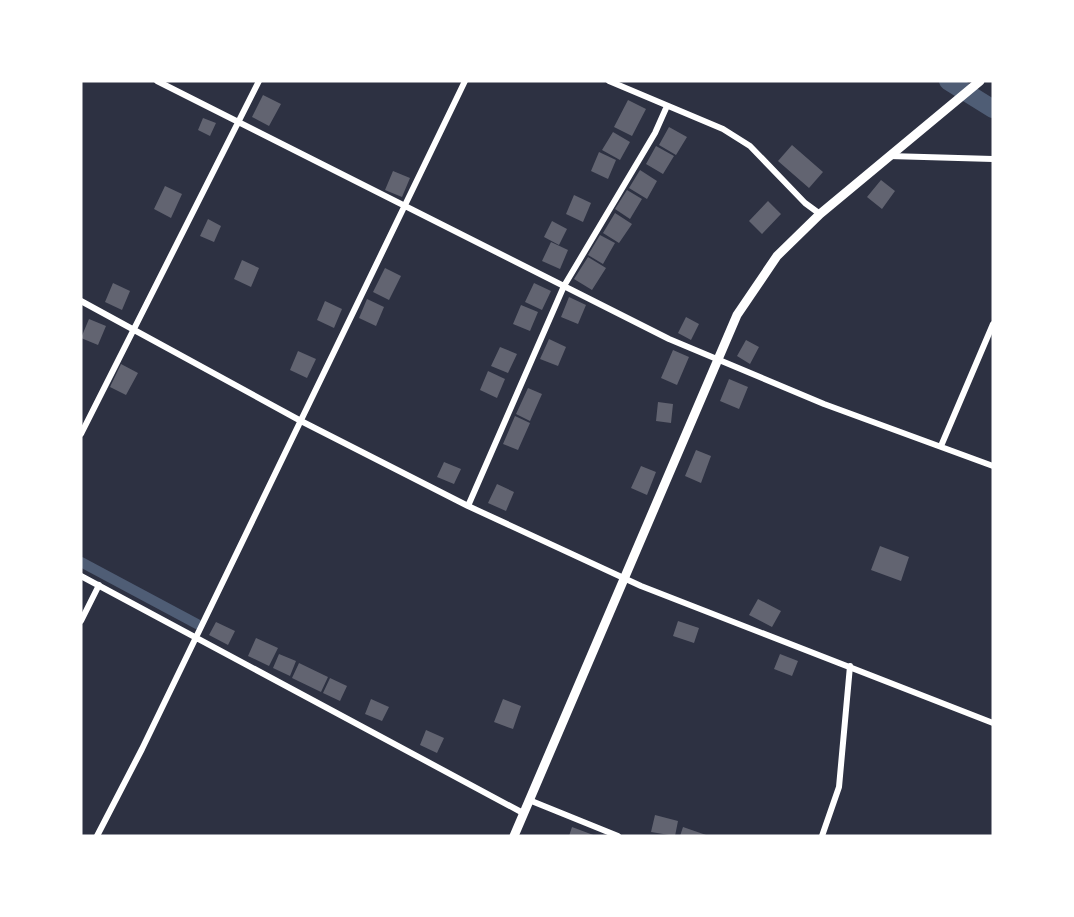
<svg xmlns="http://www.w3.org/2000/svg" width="1074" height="917" font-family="Ubuntu,sans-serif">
<rect width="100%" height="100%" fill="#2d3142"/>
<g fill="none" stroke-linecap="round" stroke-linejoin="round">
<path stroke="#4f5d75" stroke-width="10" d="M81 562 197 624"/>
<path stroke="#4f5d75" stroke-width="18" d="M948 81 993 109"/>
</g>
<path fill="#626471" d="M263 95 281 104 269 126 252 117Z
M628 100 646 109 632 136 614 127Z
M203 118 216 123 210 136 198 130Z
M669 127 687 137 676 155 659 145Z
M613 132 630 142 620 160 602 150Z
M792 145 823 172 809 188 778 161Z
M656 146 674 156 663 174 646 164Z
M599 152 616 160 608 179 591 171Z
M640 170 657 181 647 199 629 188Z
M393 171 410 178 402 197 385 190Z
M881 180 895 191 882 209 867 197Z
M165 186 182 194 171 218 154 209Z
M627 190 642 199 630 219 615 209Z
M574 195 591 203 583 222 566 214Z
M768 201 781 214 762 234 749 221Z
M615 213 632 224 619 243 603 233Z
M208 219 221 226 214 242 200 236Z
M552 221 567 229 559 245 544 237Z
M600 235 615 243 603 264 588 255Z
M551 242 568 250 560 269 542 261Z
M588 257 606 268 592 290 574 279Z
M242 260 259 268 251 287 234 279Z
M385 268 401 276 389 300 373 292Z
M113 283 130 291 122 310 105 302Z
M534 283 551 291 542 310 525 302Z
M569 297 586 305 578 324 561 317Z
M367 299 384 307 376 326 359 318Z
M325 301 342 309 334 328 317 320Z
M521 305 538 312 530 331 513 324Z
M686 317 699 324 691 340 678 333Z
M89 319 106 326 98 345 81 338Z
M549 339 566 347 558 366 540 359Z
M746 340 759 347 750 364 737 356Z
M500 347 517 354 508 373 491 366Z
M673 350 689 357 677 385 661 378Z
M298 351 316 359 307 378 290 370Z
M121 364 138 373 126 395 110 387Z
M488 371 505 379 497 398 480 390Z
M729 379 748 387 739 409 720 401Z
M528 388 542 394 530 421 516 414Z
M658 402 673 404 671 423 656 421Z
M515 416 530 423 518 450 503 444Z
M696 450 711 456 701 483 685 476Z
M444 462 461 469 454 484 437 477Z
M641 466 656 472 647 495 631 488Z
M497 484 514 492 506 511 488 503Z
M880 546 909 557 901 581 871 570Z
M758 599 781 611 772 627 749 615Z
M678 621 699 628 694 643 673 636Z
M216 622 235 631 228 645 209 635Z
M256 638 278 648 269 666 248 656Z
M279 654 296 661 290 676 273 668Z
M780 654 798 661 792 676 774 669Z
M299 663 328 677 321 692 292 678Z
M330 678 347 686 340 701 323 693Z
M371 699 389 707 382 721 365 714Z
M503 699 521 706 513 729 494 722Z
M426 730 444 738 437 753 420 745Z
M655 815 678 821 675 836 651 832Z
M572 827 596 836H569Z
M683 827 709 836H680Z"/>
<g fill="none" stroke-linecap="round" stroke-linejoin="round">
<path stroke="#fff" stroke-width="6" d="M157 81 669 339 824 404 993 466
M609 81 723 129 750 146 805 203 820 214
M889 156 993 159
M81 301 301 421 468 506 641 586 993 723
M81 434 259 81
M941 446 993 324
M468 506 564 286 655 133 667 106
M81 576 523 813
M81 621 99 585
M529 800 618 836
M97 836 142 749 465 81
M822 836 839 787 850 666"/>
<path stroke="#fff" stroke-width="9" d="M514 836 737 315 777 256 820 214 980 81"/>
</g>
<rect width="1074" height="917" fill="none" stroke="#ffffff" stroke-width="165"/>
</svg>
